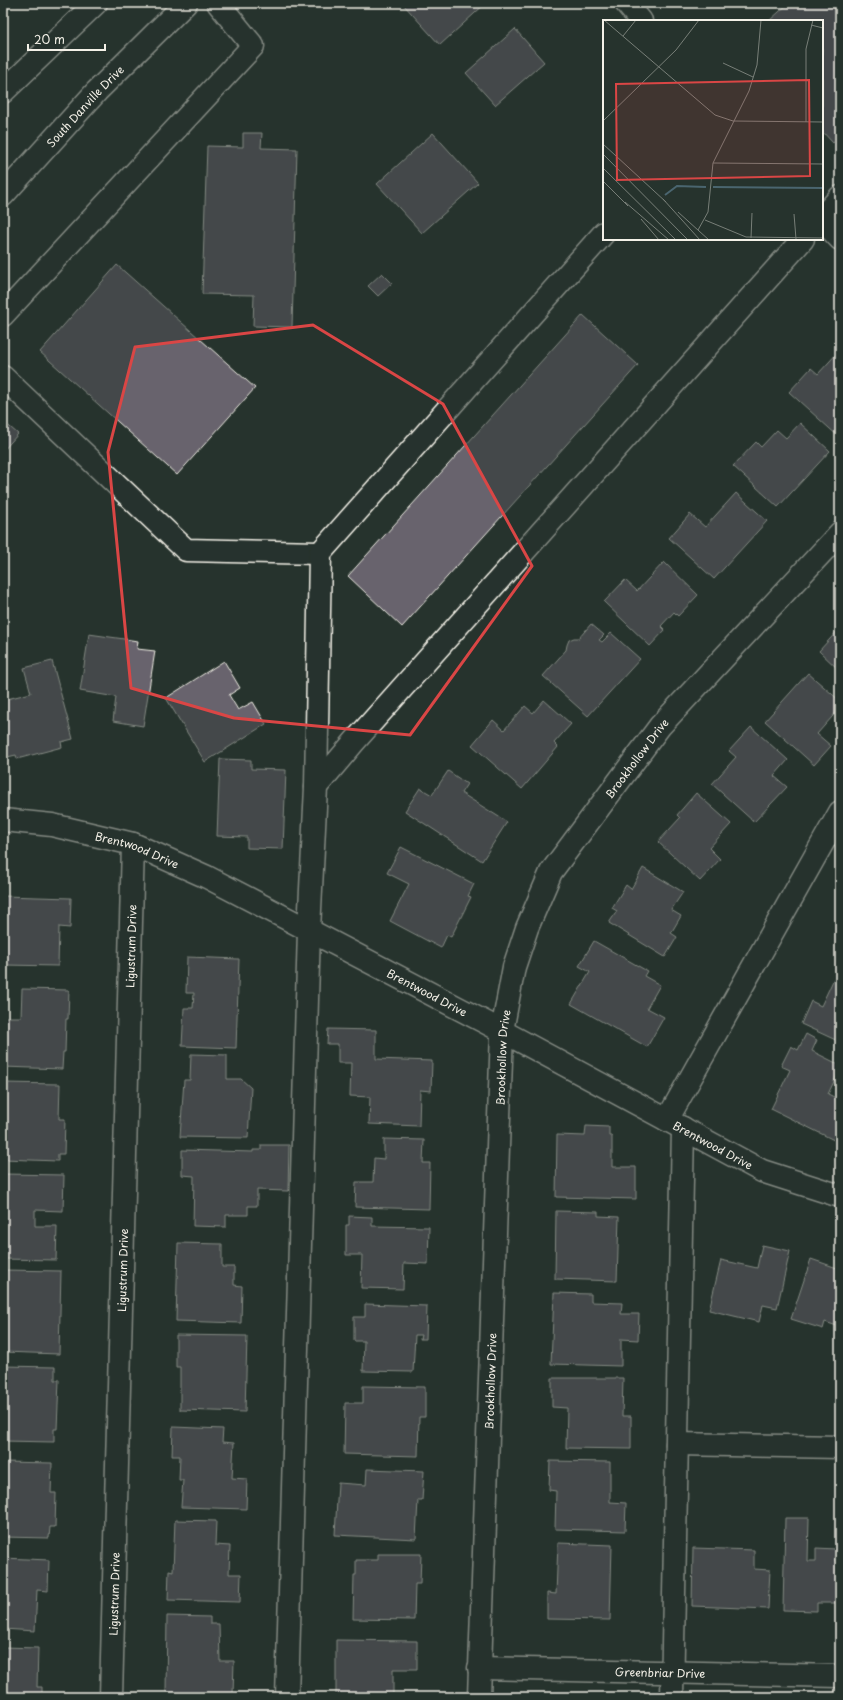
<svg xmlns="http://www.w3.org/2000/svg" width="843" height="1700" font-family="'Playpen Sans',sans-serif">
<rect width="100%" height="100%" fill="#26332d"/>
<filter id="ink" filterUnits="userSpaceOnUse"><feTurbulence type="fractalNoise" baseFrequency=".025" numOctaves="2"/><feDisplacementMap in="SourceGraphic" scale="8" xChannelSelector="R" yChannelSelector="G"/><feConvolveMatrix kernelMatrix="1 2 1 2 8 2 1 2 1" color-interpolation-filters="sRGB"/></filter>
<g filter="url(#ink)">
<path fill="#67636d" stroke="#f4f1e8" d="M404 3H486L440 45 403 4Z
M789 3H840V137L833 143 822 131V21H769Z
M515 29 544 62 495 105 466 73Z
M243 133H262L261 148 297 149 292 327 253 326 254 295 202 294 207 146 243 147Z
M433 133 478 183 422 233 377 184Z
M117 265 255 388 177 475 40 352Z
M382 273 392 283 378 296 368 286Z
M583 315 638 365 402 627 348 576Z
M840 350V436L839 437 789 392 811 368 818 374Z
M3 421 18 434 3 451Z
M800 423 830 451 778 507 733 466 756 442 761 447 777 430 786 438Z
M736 493 767 521 714 579 669 538 690 514 705 527Z
M664 562 698 595 678 616 674 612 661 626 665 630 650 646 604 602 625 580 637 591Z
M591 624 604 635 599 640 602 642 611 633 640 659 588 716 543 676 566 650 567 645 569 640 574 638H579Z
M840 628V671L819 651Z
M89 634 138 641 137 649 155 651 143 726 113 721 116 697 80 691Z
M52 661 73 739 61 742 62 747 17 759 16 755 3 758V700L31 693 24 668Z
M224 661 240 688 229 695 238 710 253 702 266 724 205 762 166 698Z
M808 673 840 701V708L817 734 831 746 814 765 765 721Z
M544 700 571 724 554 743 558 747 522 789 472 745 493 720 504 730 525 706 533 713Z
M751 727 788 760 774 776 787 787 754 822 712 784 736 757 729 751Z
M220 759 251 760V769L286 770 283 849 247 848V837L217 836Z
M448 771 467 784 461 793 507 822 482 861 405 811 420 788 432 795Z
M696 793 731 824 709 848 720 859 700 881 658 842 680 818 677 815Z
M401 847 474 884 468 896 471 897 451 937 447 935 441 948 390 921 409 884 387 873Z
M643 868 683 892 671 910 681 916 671 933 677 937 665 957 609 923 617 911 612 908 626 885 631 889Z
M3 896 71 898 70 928 59 927 58 966 4 965Z
M594 941 647 971 644 976 660 985 647 1008 664 1017 647 1047 571 1004 590 972 579 966Z
M187 957 239 959 236 1048 182 1046 184 1008H193L194 993H186Z
M839 968H840V1042L801 1024 811 1001 821 1006Z
M22 989 69 990 68 1019H66L65 1052H63L62 1069 3 1067V1017H21Z
M328 1029 376 1030V1059L432 1061 431 1091 420 1090 419 1126 369 1124 370 1097 350 1096 351 1063H338V1044H327Z
M806 1034 817 1040 812 1051 840 1065V1069L828 1094 840 1100V1143L771 1109 790 1070 781 1066 791 1046 798 1050Z
M191 1054 227 1055V1079H241L251 1088 248 1138 180 1137 184 1080H190Z
M3 1083 60 1084 59 1119H65L64 1154H58V1161L3 1159Z
M586 1126 609 1127V1136H612V1167H636V1199L556 1197 557 1135 585 1136Z
M384 1139 424 1140 423 1163H430L429 1209 355 1207 356 1182H373L374 1158 384 1159Z
M261 1145H289L288 1191 257 1190V1206H248V1215H226V1227L193 1226 194 1176 182 1175V1150L253 1152V1150H261Z
M3 1174 64 1175 63 1211 35 1210V1226H57L56 1260 3 1259Z
M556 1211 598 1212V1216L619 1217 617 1281 555 1279Z
M349 1216 372 1217V1226L429 1227 428 1264 404 1263 403 1289 361 1288 362 1255H346V1225H349Z
M178 1243 222 1244V1267H234V1285L242 1286 241 1323 176 1321Z
M762 1245 790 1251 777 1308 763 1305 759 1322 709 1310 721 1260 757 1268Z
M811 1259 840 1269V1327L825 1322 823 1329 791 1319Z
M3 1270 61 1271 59 1354 3 1352Z
M554 1293 591 1294V1302L622 1303 621 1314H639L638 1340 621 1339V1366L551 1364Z
M365 1304 427 1306 426 1339H420L421 1335H415L413 1372 363 1371 364 1341H354V1317H365Z
M176 1335 247 1336 245 1412 180 1410V1367H176Z
M3 1366 55 1367V1380H59L57 1429H54V1442L3 1441Z
M552 1378H623L622 1416H631V1449L566 1448 567 1408 552 1407Z
M363 1386 425 1387V1417H419L418 1456 344 1454 345 1403H363Z
M173 1427 223 1429 222 1442 234 1443 232 1478 247 1479 246 1509 181 1507 183 1480H179L180 1456H172Z
M550 1461 610 1462V1502L626 1503 625 1531 555 1529 556 1491 549 1490Z
M3 1462 52 1463 51 1493H56L55 1527H50L49 1538 3 1537Z
M367 1469 424 1471 422 1500H418L416 1539 335 1535 338 1483 366 1485Z
M785 1518H809L808 1561H816V1548L836 1549 835 1561 840 1562V1603H817V1611L783 1610Z
M175 1520 216 1521 215 1545 230 1546 229 1574H241L240 1602 168 1600 169 1570 173 1571Z
M558 1543 612 1545 610 1620 547 1619V1593L556 1594Z
M693 1548 754 1550V1569L770 1570 768 1609 692 1606Z
M378 1554H421L420 1584H415L414 1620 353 1619 354 1575H356V1560H378Z
M3 1558 49 1560 48 1591 37 1590 35 1631 3 1629Z
M167 1616 210 1617V1624H219L220 1661H234L233 1694 166 1692Z
M336 1640 417 1641V1669H393V1697L336 1696Z
M3 1647 38 1648 37 1687H42V1697H3Z"/>
<g fill="none" stroke-linecap="round" stroke-linejoin="round">
<defs>
<g id="minor">
<path d="M626 3 641 21"/>
<path d="M822 217 840 197"/>
<path d="M822 220 840 239"/>
<path d="M3 315 253 46 218 3"/>
<path d="M3 377 186 550 320 553"/>
<path d="M316 787 354 742 803 239"/>
<path id="s1" d="M3 820 52 825 133 844 207 877 502 1031 762 1171 840 1196"/>
<path d="M667 1120 840 812"/>
<path d="M677 1444 840 1447"/>
<path id="s2" d="M479 1668 840 1676"/>
<path id="s3" d="M111 1697 133 844"/>
<path d="M287 1697 309 930 316 787 320 553 604 233"/>
<path id="s4" d="M479 1697 502 1031 514 967 527 928 551 872 660 726 840 533"/>
<path d="M672 1697 683 1128"/>
</g>
<g id="major">
<path id="s5" d="M3 195 97 91 186 3"/>
</g>
<path id="highway" d="M3 92 96 3"/>
</defs>
<use href="#minor" stroke="#f4f1e8" stroke-width="25"/>
<use href="#major" stroke="#f4f1e8" stroke-width="25"/>
<use href="#highway" stroke="#f4f1e8" stroke-width="25"/>
<use href="#minor" stroke="#26332d" stroke-width="22"/>
<use href="#major" stroke="#26332d" stroke-width="22"/>
<use href="#highway" stroke="#26332d" stroke-width="22"/>
</g>
</g>
<path d="M0 0H843V1700H0ZM313 325 443 404 532 566 410 735 234 718 131 688 108 452 135 347Z" fill="#26332d" fill-opacity=".55" fill-rule="evenodd"/>
<path fill="none" stroke="#da4645" stroke-width="3" stroke-linejoin="round" d="M313 325 443 404 532 566 410 735 234 718 131 688 108 452 135 347Z"/>
<g text-anchor="middle" dominant-baseline="central" stroke-width="3.5" stroke-linejoin="round" paint-order="stroke">
<g font-size="11" fill="#f4f1e8" stroke="#26332d">
<text stroke="none"><textPath href="#s5" startOffset="121">South Danville Drive</textPath></text>
<text stroke="none"><textPath href="#s4" startOffset="976">Brookhollow Drive</textPath></text>
<text stroke="none"><textPath href="#s1" startOffset="138">Brentwood Drive</textPath></text>
<text stroke="none"><textPath href="#s3" startOffset="751">Ligustrum Drive</textPath></text>
<text stroke="none"><textPath href="#s1" startOffset="462">Brentwood Drive</textPath></text>
<text stroke="none"><textPath href="#s4" startOffset="640">Brookhollow Drive</textPath></text>
<text stroke="none"><textPath href="#s1" startOffset="786">Brentwood Drive</textPath></text>
<text stroke="none"><textPath href="#s3" startOffset="427">Ligustrum Drive</textPath></text>
<text stroke="none"><textPath href="#s4" startOffset="316">Brookhollow Drive</textPath></text>
<text stroke="none"><textPath href="#s3" startOffset="103">Ligustrum Drive</textPath></text>
<text stroke="none"><textPath href="#s2" startOffset="181">Greenbriar Drive</textPath></text>
</g>
</g>
<g transform="translate(603 20)">
<rect width="220" height="220" fill="#26332d"/>
<path fill="none" stroke="#4a656f" stroke-width="2" d="M110 167 220 168M62 175 74 166 103 167"/>
<path fill="none" stroke="#787f78" stroke-width="1" d="M1 0 112 95 130 101 220 102M208 5 220 8M20 16 33 0M120 43 150 57M0 101 73 30 96 0M203 102V29L210 0M0 124 63 182M0 134 85 220M110 143 220 144M0 148 73 220M0 161 25 186M60 179 97 220M22 182 66 220M75 192 106 220M191 194 193 219M38 199 56 220M102 200 143 217 220 218M95 210 105 192 110 143 146 71 154 45 158 0M148 218 149 193"/>
<path fill="#da4645" fill-opacity="0.15" stroke="#da4645" stroke-width="2" d="M206 60 207 156 14 160 13 64Z"/>
<rect width="220" height="220" fill="none" stroke="#f4f1e8" stroke-width="2"/>
</g>
<rect width="843" height="1700" fill="none" stroke="#26332d" stroke-width="16"/>
<rect x="8" y="8" width="827" height="1684" fill="none" stroke="#f4f1e8" stroke-width="1.5" filter="url(#ink)"/>
<path d="M28 44v6h77v-6" fill="none" stroke="#f4f1e8" stroke-width="2"/>
<text x="34" y="44" font-size="12" fill="#f4f1e8" stroke="#26332d" stroke-width="3" paint-order="stroke">20 m</text>
</svg>
